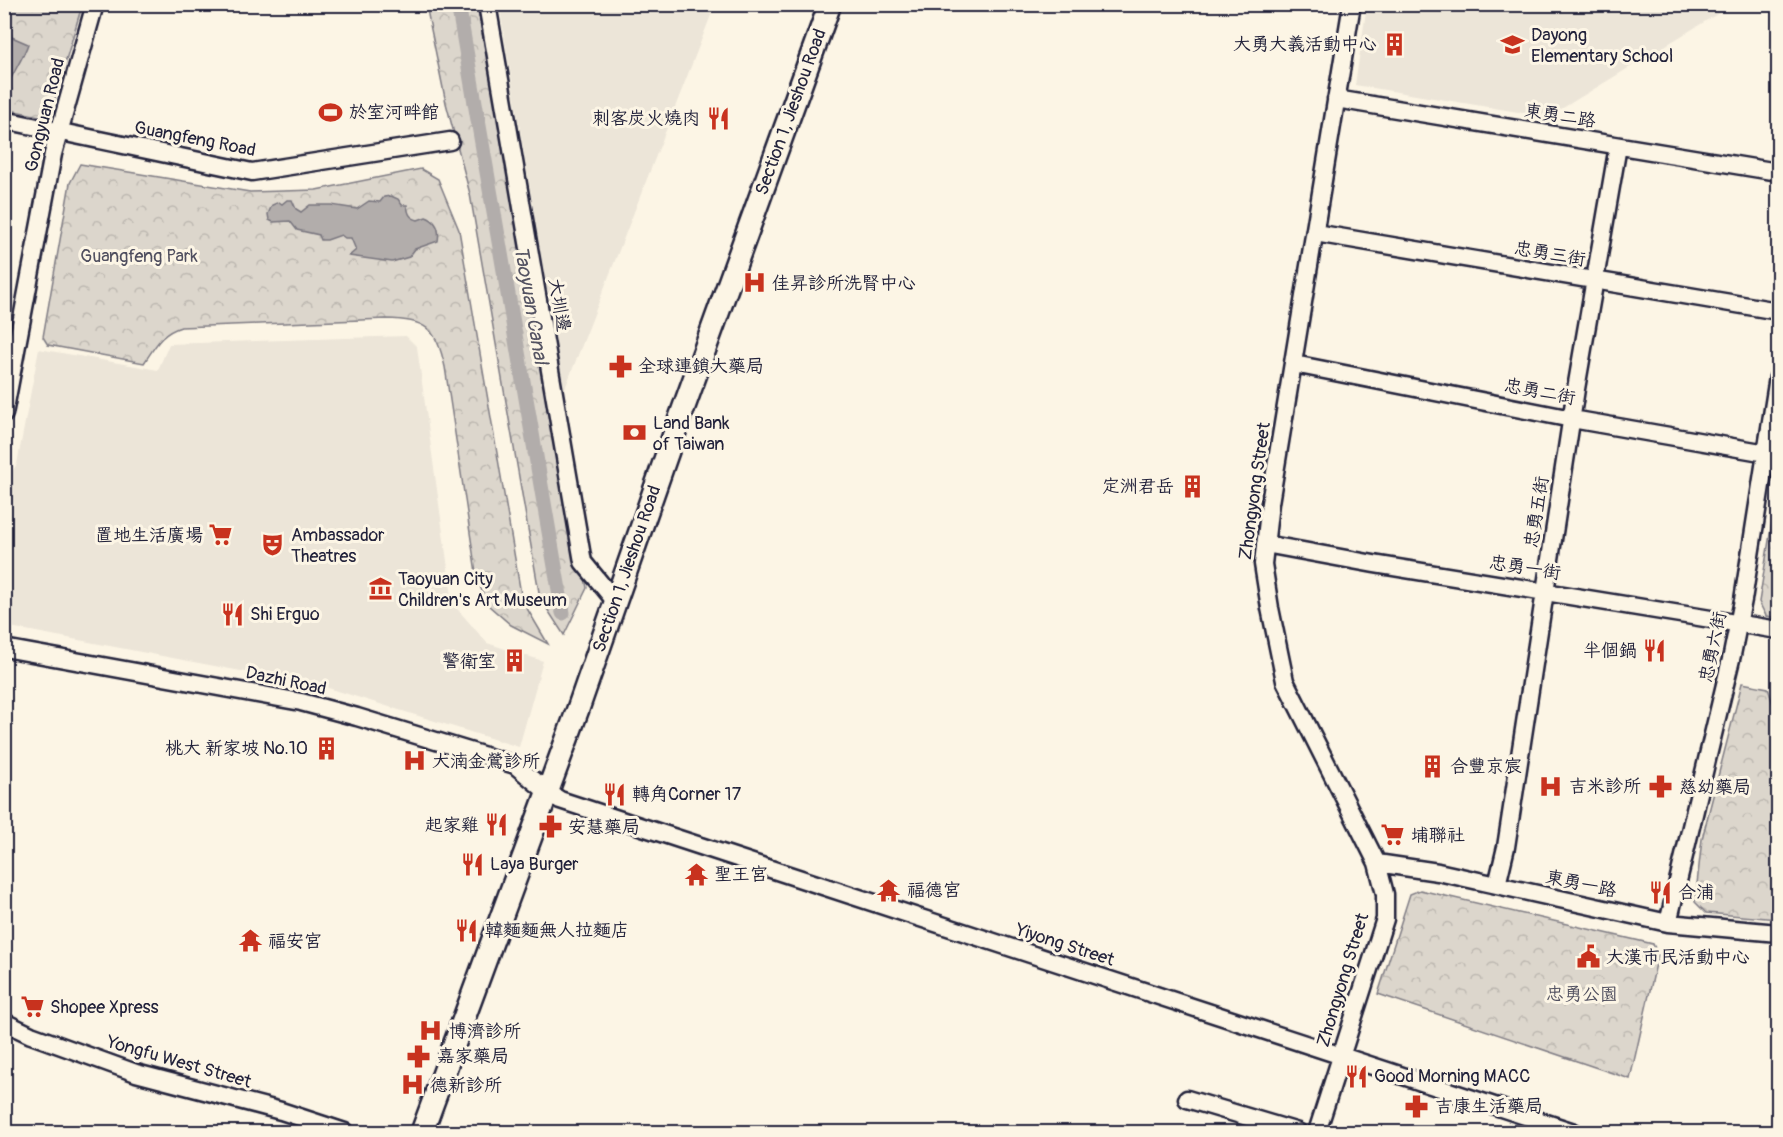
<svg xmlns="http://www.w3.org/2000/svg" width="1783" height="1137" font-family="Pangolin,'LXGW WenKai TC',sans-serif">
<defs>
<pattern id="forest-crowns" width="20" height="18" patternUnits="userSpaceOnUse" patternTransform="scale(1.5)"><rect width="20" height="18" fill="#dcd6cc"/><path d="M2 6a3 3 0 1 1 6 0M12 15a3 3 0 1 1 6 0" fill="none" stroke="#bcb7b0"/></pattern>
</defs>
<rect width="100%" height="100%" fill="#fcf5e5"/>
<filter id="ink" filterUnits="userSpaceOnUse"><feTurbulence type="fractalNoise" baseFrequency=".0167" numOctaves="2"/><feDisplacementMap in="SourceGraphic" scale="12" xChannelSelector="R" yChannelSelector="G"/><feConvolveMatrix kernelMatrix="1 2 1 2 8 2 1 2 1" color-interpolation-filters="sRGB"/></filter>
<g filter="url(#ink)">
<path fill="#ece5d8" d="M499 5H715L564 391Z
M1367 5V4L1732 5 1548 117 1355 85Z
M406 336 417 347 453 604 487 643 543 661 519 747 325 687 5 626V482L17 464 39 349 158 370 169 344Z"/>
<path fill="url(#forest-crowns)" stroke="#7f7c84" stroke-width="1.5" d="M4 5H60L81 9 49 118 5 109Z
M426 5H477L587 588 564 635 540 598 470 194 446 103Z
M80 164 250 192 316 190 421 169 438 179 459 230 522 600 548 644 511 625 488 605 477 579 445 367C436 327 426 320 386 319L181 327C161 333 155 347 144 363L48 345 43 337 70 183Z
M1778 485V618L1766 616 1759 602Z
M1742 683 1768 688 1778 720V919L1706 913 1695 902 1702 839Z
M1420 890 1653 944 1658 955 1630 1079 1378 994 1410 894Z"/>
<path fill="#b2adab" stroke="#78757e" stroke-width="1.5" d="M5 34 28 44C22 61 11 75 5 92Z
M391 196 398 199 402 205H407C408 214 410 218 418 220L426 217C437 221 440 229 438 241L415 249 409 257 392 262 349 256 356 250 351 238H345L341 235 327 240H321L319 235 297 230 290 221 273 222 269 220 268 214 272 205 279 202 282 204 287 200H292L296 209 301 212 310 205H331L357 209 369 201 380 202 384 197Z"/>
<g fill="none" stroke-linecap="round" stroke-linejoin="round">
<path stroke="#b2adab" stroke-width="15" d="M458 4 563 613"/>
<defs>
<path id="minor" d="M487 4 583 562 615 601
M1336 99 1778 172
M4 120 252 172 450 141
M1315 233 1778 311
M1294 364 1572 419 1778 455
M4 414 53 154 95 4
M1265 544 1374 564 1778 630
M4 648 301 702 357 717 515 765 546 791 560 800 1574 1132
M1377 863 1438 872 1668 923 1778 933
M1497 885 1506 847 1576 389 1618 146
M1668 923 1732 655 1743 600 1778 377
M4 1022 31 1035 136 1073 281 1111 345 1132
M1187 1099 1298 1132
M1317 1132 1385 919V894L1377 863 1285 681 1270 608 1263 564 1270 503 1352 4"/>
<path id="major" d="M422 1132 578 709 668 451 830 4"/>
</defs>
<use href="#minor" stroke="#22223b" stroke-width="21"/>
<use href="#major" stroke="#22223b" stroke-width="26"/>
<use href="#minor" stroke="#fcf5e5" stroke-width="16"/>
<use href="#major" stroke="#fcf5e5" stroke-width="21"/>
</g>
</g>
<defs>
<symbol id="building-bare" viewBox="-9 -9 18 18"><path d="M-4-6H4V6H1V3H-1V6H-4ZM-2.5-4.3h1.7v1.8h-1.7ZM.8-4.3h1.7v1.8H.8ZM-2.5-1h1.7V.8h-1.7ZM.8-1h1.7V.8H.8Z" fill="#c8321e" stroke="#fcf5e5" stroke-width="2.5" paint-order="stroke"/></symbol>
<symbol id="school-bare" viewBox="-9 -9 18 18"><path d="M0-5L7-2L0 1L-7-2ZM-4 1L0 2.5L4 1V4Q0 6-4 4Z" fill="#c8321e" stroke="#fcf5e5" stroke-width="2.5" paint-order="stroke"/></symbol>
<symbol id="stadium-bare" viewBox="-9 -9 18 18"><path d="M0-5a6.5 5 0 1 0 0 10a6.5 5 0 1 0 0-10ZM-3.5-1.8h7v3.6h-7Z" fill="#c8321e" stroke="#fcf5e5" stroke-width="2.5" paint-order="stroke"/></symbol>
<symbol id="restaurant-bare" viewBox="-9 -9 18 18"><path d="M-5-6h1v4h1v-4h1v4h1v-4h1v5L-1.5 .5V6h-2V.5L-5-1ZM5-6V6H3V1.5H1.5Q1.5-4 5-6Z" fill="#c8321e" stroke="#fcf5e5" stroke-width="2.5" paint-order="stroke"/></symbol>
<symbol id="hospital-bare" viewBox="-9 -9 18 18"><path d="M-5-5h3v3.5h4V-5h3V5h-3V1.5h-4V5h-3Z" fill="#c8321e" stroke="#fcf5e5" stroke-width="2.5" paint-order="stroke"/></symbol>
<symbol id="pharmacy-bare" viewBox="-9 -9 18 18"><path d="M-2-6h4v4h4v4h-4v4h-4v-4h-4v-4h4Z" fill="#c8321e" stroke="#fcf5e5" stroke-width="2.5" paint-order="stroke"/></symbol>
<symbol id="bank-bare" viewBox="-9 -9 18 18"><path d="M-6-4H6V4H-6ZM0-2.3a2.3 2.3 0 1 0 0 4.6a2.3 2.3 0 1 0 0-4.6Z" fill="#c8321e" stroke="#fcf5e5" stroke-width="2.5" paint-order="stroke"/></symbol>
<symbol id="supermarket-bare" viewBox="-9 -9 18 18"><path d="M-6-5.5h2.5l.6 2H6L4.5 2H-2.5L-4.4-4H-6ZM-1.5 3.2a1.3 1.3 0 1 0 .1 0ZM3 3.2a1.3 1.3 0 1 0 .1 0Z" fill="#c8321e" stroke="#fcf5e5" stroke-width="2.5" paint-order="stroke"/></symbol>
<symbol id="theatre-bare" viewBox="-9 -9 18 18"><path d="M-5-5.5Q0-4 5-5.5V0Q5 5 0 6Q-5 5-5 0ZM-3.3-2.5H-1v1.5H-3.3ZM1-2.5H3.3v1.5H1ZM-2.8 1Q0 5.5 2.8 1Z" fill="#c8321e" stroke="#fcf5e5" stroke-width="2.5" paint-order="stroke"/></symbol>
<symbol id="museum-bare" viewBox="-9 -9 18 18"><path d="M0-6L6-3V-2H-6V-3ZM-5-1h2V3h-2ZM-1-1h2V3h-2ZM3-1h2V3H3ZM-6 4H6V6H-6Z" fill="#c8321e" stroke="#fcf5e5" stroke-width="2.5" paint-order="stroke"/></symbol>
<symbol id="temple-bare" viewBox="-9 -9 18 18"><path d="M0-6L5-2H3V0L6.5 2.5H4V6H1.5V3h-3V6H-4V2.5H-6.5L-3 0V-2H-5Z" fill="#c8321e" stroke="#fcf5e5" stroke-width="2.5" paint-order="stroke"/></symbol>
<symbol id="civic-bare" viewBox="-9 -9 18 18"><path d="M-.6-6.5H3V-4.5H.6V-3L4-1V1h2V6H-6V1h2V-1L-.6-3ZM-1.2 2.5V6h2.4V2.5Z" fill="#c8321e" stroke="#fcf5e5" stroke-width="2.5" paint-order="stroke"/></symbol>
</defs>
<g fill-rule="evenodd">
<use href="#building-bare" x="1378" y="28" width="33" height="33"/>
<use href="#school-bare" x="1496" y="28" width="33" height="33"/>
<use href="#stadium-bare" x="314" y="96" width="33" height="33"/>
<use href="#restaurant-bare" x="702" y="102" width="33" height="33"/>
<use href="#hospital-bare" x="738" y="266" width="33" height="33"/>
<use href="#pharmacy-bare" x="604" y="350" width="33" height="33"/>
<use href="#bank-bare" x="618" y="416" width="33" height="33"/>
<use href="#building-bare" x="1176" y="470" width="33" height="33"/>
<use href="#supermarket-bare" x="204" y="518" width="33" height="33"/>
<use href="#theatre-bare" x="256" y="528" width="33" height="33"/>
<use href="#museum-bare" x="364" y="572" width="33" height="33"/>
<use href="#restaurant-bare" x="216" y="598" width="33" height="33"/>
<use href="#restaurant-bare" x="1638" y="634" width="33" height="33"/>
<use href="#building-bare" x="498" y="644" width="33" height="33"/>
<use href="#building-bare" x="310" y="732" width="33" height="33"/>
<use href="#hospital-bare" x="398" y="744" width="33" height="33"/>
<use href="#building-bare" x="1416" y="750" width="33" height="33"/>
<use href="#hospital-bare" x="1534" y="770" width="33" height="33"/>
<use href="#pharmacy-bare" x="1644" y="770" width="33" height="33"/>
<use href="#restaurant-bare" x="598" y="778" width="33" height="33"/>
<use href="#restaurant-bare" x="480" y="808" width="33" height="33"/>
<use href="#pharmacy-bare" x="534" y="810" width="33" height="33"/>
<use href="#supermarket-bare" x="1376" y="818" width="33" height="33"/>
<use href="#restaurant-bare" x="456" y="848" width="33" height="33"/>
<use href="#temple-bare" x="680" y="858" width="33" height="33"/>
<use href="#temple-bare" x="872" y="874" width="33" height="33"/>
<use href="#restaurant-bare" x="1644" y="876" width="33" height="33"/>
<use href="#restaurant-bare" x="450" y="914" width="33" height="33"/>
<use href="#temple-bare" x="234" y="924" width="33" height="33"/>
<use href="#civic-bare" x="1572" y="940" width="33" height="33"/>
<use href="#supermarket-bare" x="16" y="990" width="33" height="33"/>
<use href="#hospital-bare" x="414" y="1014" width="33" height="33"/>
<use href="#pharmacy-bare" x="402" y="1040" width="33" height="33"/>
<use href="#restaurant-bare" x="1340" y="1060" width="33" height="33"/>
<use href="#hospital-bare" x="396" y="1068" width="33" height="33"/>
<use href="#pharmacy-bare" x="1400" y="1090" width="33" height="33"/>
</g>
<g text-anchor="middle" dominant-baseline="central" stroke-width="6" stroke-linejoin="round" paint-order="stroke">
<g font-size="18" fill="#22223b" stroke="#fcf5e5" text-anchor="start">
<text x="1531" y="35">Dayong<tspan x="1531" dy="21">Elementary School</tspan></text>
<text x="1377" y="44" text-anchor="end">大勇大義活動中心</text>
<text x="349" y="112">於室河畔館</text>
<text x="700" y="118" text-anchor="end">刺客炭火燒肉</text>
<text x="772" y="283">佳昇診所洗腎中心</text>
<text x="638" y="366">全球連鎖大藥局</text>
<text x="653" y="423">Land Bank<tspan x="653" dy="21">of Taiwan</tspan></text>
<text x="1174" y="486" text-anchor="end">定洲君岳</text>
<text x="203" y="535" text-anchor="end">置地生活廣場</text>
<text x="291" y="535">Ambassador<tspan x="291" dy="21">Theatres</tspan></text>
<text x="398" y="579">Taoyuan City<tspan x="398" dy="21">Children's Art Museum</tspan></text>
<text x="250" y="614">Shi Erguo</text>
<text x="1637" y="650" text-anchor="end">半個鍋</text>
<text x="496" y="661" text-anchor="end">警衛室</text>
<text x="308" y="748" text-anchor="end">桃大 新家坡 No.10</text>
<text x="432" y="761">大湳金鶯診所</text>
<text x="1450" y="766">合豐京宸</text>
<text x="1569" y="786">吉米診所</text>
<text x="1679" y="787">慈幼藥局</text>
<text x="632" y="794">轉角Corner 17</text>
<text x="479" y="825" text-anchor="end">起家雞</text>
<text x="568" y="827">安慧藥局</text>
<text x="1411" y="835">埔聯社</text>
<text x="490" y="864">Laya Burger</text>
<text x="714" y="874">聖王宮</text>
<text x="907" y="890">福德宮</text>
<text x="1678" y="892">合浦</text>
<text x="485" y="930">韓麵麵無人拉麵店</text>
<text x="268" y="941">福安宮</text>
<text x="1606" y="957">大漢市民活動中心</text>
<text x="50" y="1007">Shopee Xpress</text>
<text x="449" y="1031">博濟診所</text>
<text x="437" y="1056">嘉家藥局</text>
<text x="1374" y="1076">Good Morning MACC</text>
<text x="430" y="1085">德新診所</text>
<text x="1435" y="1106">吉康生活藥局</text>
</g>
<g font-size="18" fill="#22223b" stroke="#fcf5e5">
<text transform="translate(791 112) rotate(-70)">Section 1, Jieshou Road</text>
<text transform="translate(45 115) rotate(-76)">Gongyuan Road</text>
<text transform="translate(1560 116) rotate(9)">東勇二路</text>
<text transform="translate(195 139) rotate(11)">Guangfeng Road</text>
<text transform="translate(1550 254) rotate(10)">忠勇三街</text>
<text transform="translate(559 305) rotate(80)">大圳邊</text>
<text transform="translate(1540 392) rotate(11)">忠勇二街</text>
<text transform="translate(1255 491) rotate(-82)">Zhongyong Street</text>
<text transform="translate(1537 512) rotate(-81)">忠勇五街</text>
<text transform="translate(1525 568) rotate(9)">忠勇一街</text>
<text transform="translate(627 569) rotate(-71)">Section 1, Jieshou Road</text>
<text transform="translate(1713 647) rotate(-78)">忠勇六街</text>
<text transform="translate(286 681) rotate(12)">Dazhi Road</text>
<text transform="translate(1581 884) rotate(12)">東勇一路</text>
<text transform="translate(1065 945) rotate(18)">Yiyong Street</text>
<text transform="translate(1343 980) rotate(-73)">Zhongyong Street</text>
<text transform="translate(179 1062) rotate(16)">Yongfu West Street</text>
</g>
<g font-size="18" fill="#504f5f" stroke="#fcf5e5">
<text x="139" y="256">Guangfeng Park</text>
<text x="1582" y="994">忠勇公園</text>
</g>
<g font-size="20" font-style="italic" fill="#545362" stroke="#fcf5e5">
<text transform="translate(531 305) rotate(80)">Taoyuan Canal</text>
</g>
</g>
<rect width="1783" height="1137" fill="none" stroke="#fcf5e5" stroke-width="24"/>
<rect x="12" y="12" width="1759" height="1113" fill="none" stroke="#22223b" stroke-width="2" filter="url(#ink)"/>
</svg>
